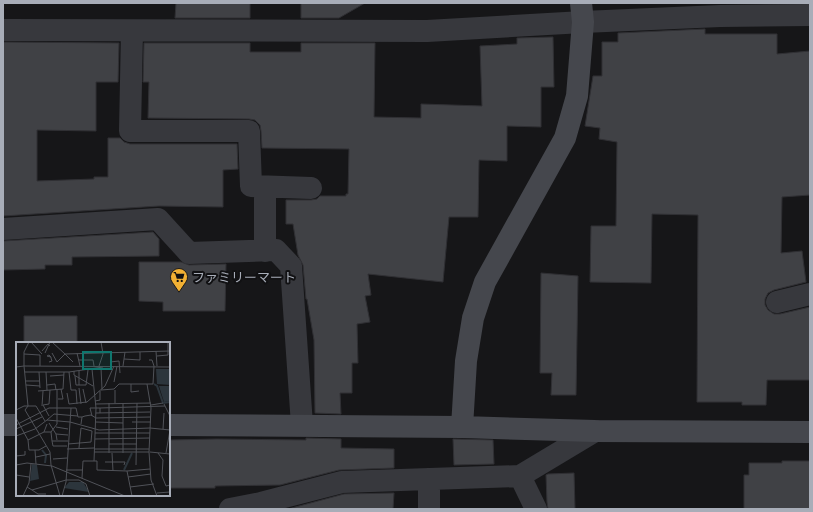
<svg xmlns="http://www.w3.org/2000/svg" width="813" height="512" font-family="Karla,'Noto Sans JP',sans-serif">
<rect width="100%" height="100%" fill="#161618"/>
<path fill="#404145" stroke="#303034" d="M176 3H250V18H175Z
M301 3H365L339 18H301Z
M705 29V34H777V54L810 51V195L782 197 781 253 802 251 806 282 774 290 768 293 765 299V305L768 310 774 314H780L810 307V380H767L766 405H742V402H697L698 215 652 214 651 283 590 282 591 226H616L617 142 599 139 600 128 585 126 593 76H602V42H618V33Z
M553 37 554 87H541V127L507 126V161L479 160 478 217H449L443 282 368 274 371 295 365 296 370 322 357 324 358 363H352V393H340L341 414 315 413 314 340 307 299H306L303 265 298 255 293 224H286V200H311L317 199 320 196H346V194H348L349 149 262 148 261 131 260 125 255 120 249 119 148 118 149 82H143L144 43H250V52H301V43H375L374 117 421 118V104L482 106 480 46 517 44V38Z
M3 42 119 43 118 82H96V131L37 130V181L94 179V177H108V138H120L124 142 130 144H237L238 169 223 170V207L159 206 3 216Z
M153 232 159 239V256L72 257V265H45V269L3 270V241Z
M139 262H181L189 265 226 264 225 311H163V302L139 301Z
M541 273 578 276 576 395H551L552 373H540Z
M24 316H77V343H24Z
M306 438 341 439V448L394 449V468L339 470 280 485 215 486V488H169V440L217 439 306 440Z
M453 439 493 440 494 464 454 465Z
M782 461H810V509H744V475H749V463H782Z
M574 473 575 509H548L547 502 546 475 548 474Z
M394 493 393 509H288L344 494Z"/>
<g fill="none" stroke-linecap="round" stroke-linejoin="round">
<path stroke="#37383d" stroke-width="22" d="M3 30 427 31 583 22 720 16 810 15
M132 31 130 131H249L251 186 311 188
M3 229 158 219 189 253 276 250 291 266 302 425
M265 251V187
M777 302 810 294
M520 476 536 509
M230 509 261 503 342 482 520 476 595 431
M429 509V479"/>
<path stroke="#45474d" stroke-width="22" d="M3 425H17
M169 425 462 427 595 431 810 432
M462 427 466 361 473 318 485 282 565 138 577 96 583 22 581 3"/>
</g>
<defs>
<symbol id="supermarket-pin" viewBox="-11 -11 22 30"><path d="M0 17L-7.5 6A9.5 9.5 0 1 1 7.5 6Z" fill="#f2b134" stroke="#111113"/><path d="M-6-5.5h2.5l.6 2H6L4.5 2H-2.5L-4.4-4H-6ZM-1.5 3.2a1.3 1.3 0 1 0 .1 0ZM3 3.2a1.3 1.3 0 1 0 .1 0Z" fill="#111"/></symbol>
</defs>
<g fill-rule="evenodd">
<use href="#supermarket-pin" x="169" y="267" width="20" height="27"/>
</g>
<g text-anchor="middle" dominant-baseline="central" stroke-width="4" stroke-linejoin="round" paint-order="stroke">
<g font-size="13" fill="#a8adb8" stroke="#111113" text-anchor="start">
<text x="192" y="277">ファミリーマート</text>
</g>
</g>
<g transform="translate(16 342)">
<rect width="154" height="154" fill="#161618"/>
<path d="M140 27H154V43L141 42ZM143 44H154V59L148 60ZM16 122 21 123 23 137 14 139ZM53 140H67L73 150 48 146Z" fill="#2c353c"/>
<path fill="none" stroke="#2c353c" stroke-width="2" d="M138 42 141 44 147 61 154 60M26 108 30 113 29 121M108 128 116 111"/>
<path fill="none" stroke="#505258" stroke-width="1" d="M15 0 26 12M36 0 49 12 154 9M26 9 32 2 34 4M140 9 141 24M29 11 34 0M36 11 41 20 49 12 57 20M61 11 64 24M8 12 24 13V24M141 14 152 13V0M108 17 124 18V10M63 18H77L78 24M133 18H136L138 24 137 42H131L135 66 133 110 135 138 141 154M33 20 36 19 35 16V15L33 13 31 14 35 15M94 20 103 19 104 31M83 24 87 12 85 0M107 24 109 10M0 25 8 24V10L13 0M85 26 86 47M76 27 80 66 78 119M58 29V33L77 44M63 29V43M9 30H53L87 25M23 30 24 46M30 30 31 48M53 30 55 48H60L61 62M34 34 48 33M59 34 60 43H70L72 28M10 39H24M98 40 101 24M115 42V50L123 49M10 43 24 44M31 43 39 42 40 48M63 46 65 62M67 47 70 61M85 48 98 47 103 42H131M22 49 47 47 48 30M51 51 53 62 71 60 89 44 98 24M42 57H47L45 47M79 59 84 58V49M93 61V111M99 61V48M79 62 135 61M148 62 154 74M135 63 147 61M26 64 27 49M60 66 62 75H66M0 68 8 64H20L29 79M80 71 134 70M84 71V66L149 64M33 74 27 63 33 62 34 48M76 74 74 66H84M0 76 12 98 13 108H23L30 104M80 76 135 75M31 78 38 72 62 74M80 80 107 81M116 80H135M33 81 40 92 41 98M65 82 66 75 69 74 75 73 80 76M0 83 33 66H60M40 85 52 87M0 87 26 75M147 87 148 71M28 90H35L41 82V48M35 90 36 99H52M79 91H134M40 92 52 93M0 94 19 87 31 78 54 80 83 88 134 86 154 88M79 97 134 96M12 98 28 90 31 82M36 99 37 104H51M52 102 75 100 76 89 65 86M93 102H121M63 106 65 86M51 107 78 106M78 107H133M19 108 20 122M78 110H133M134 110 154 112M96 111 97 129M107 111V61M142 111 147 118 146 134 150 144 154 143M150 111 154 88M0 114 9 113V109M20 115 34 112M37 117 51 116M89 120H109L108 123M0 123 11 121 36 124 109 154M120 123 121 61M50 128H66M111 129 134 127M0 133 13 135M112 135 135 132M66 136 67 119H81V128L111 129 116 154M11 145 16 148 50 138H63L70 142 74 154M114 145 138 142M16 148 22 152H30M141 151 154 150M7 154 13 141 15 122M44 154 35 123 34 110 9 68 12 64 8 24 154 25M46 154 50 140 55 66"/>
<path fill="#0f766e" fill-opacity="0.15" stroke="#0f766e" stroke-width="2" d="M67 10H95V27H67Z"/>
<rect width="154" height="154" fill="none" stroke="#a8adb8" stroke-width="2"/>
</g>
<rect width="813" height="512" fill="none" stroke="#a8adb8" stroke-width="8"/>
</svg>
